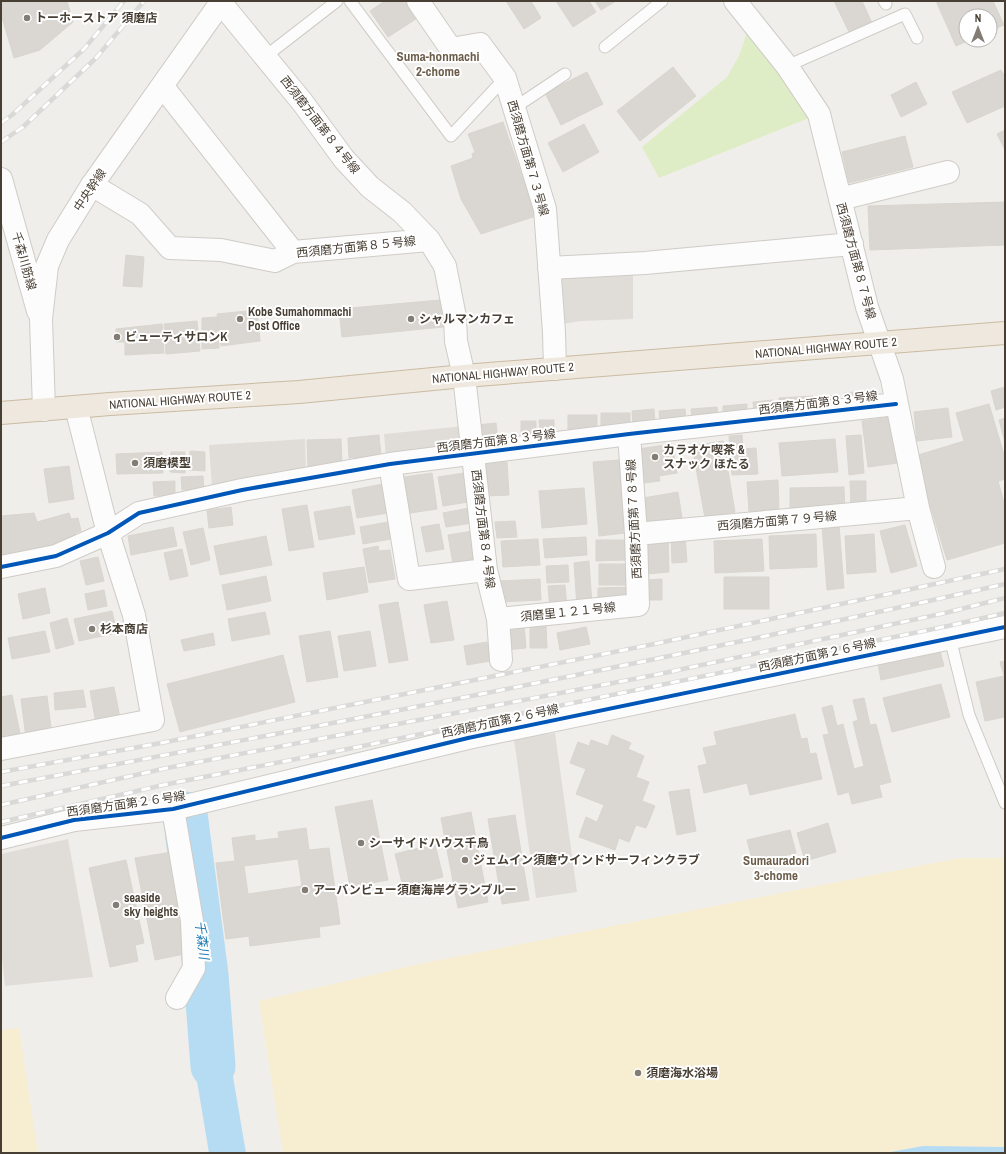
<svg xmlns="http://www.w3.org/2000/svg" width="1006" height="1154" font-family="'Archivo Narrow','Noto Sans JP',sans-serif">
<rect width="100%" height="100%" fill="#f0eeea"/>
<path fill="#dfedc7" d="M749 26 809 118 659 178 642 147 727 77 739 56Z"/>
<path fill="#f7edd1" d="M960 858H1005V1147L923 1146 885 1153H283L259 1001 424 963Z
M19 1028 38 1153H1V1030Z"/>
<path fill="#e0ddd8" d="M633 271V319L581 321 556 325V276Z
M465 426 467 449 386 457 384 434Z
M305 439 306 471 212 488 209 445Z
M555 733 577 892 536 898 514 739Z
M68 839 93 977 5 986 1 948V854Z"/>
<path fill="#b5dcf3" d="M231 1065 246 1153H209L195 1069 213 1066Z
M923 1146 1005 1147V1153H885Z"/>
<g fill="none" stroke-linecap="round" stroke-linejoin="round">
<path stroke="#b5dcf3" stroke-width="45" d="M185 814 206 975 213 1066"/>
</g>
<path fill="#dad7d2" stroke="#d9d5cf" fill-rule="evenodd" d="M1 1H67L73 22 40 50 14 58 1 14Z
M385 1H405L416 19 388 37 370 11Z
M506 1H531L541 18 524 29Z
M556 1H589L596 12 573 27Z
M595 1H616L601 10Z
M834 1H862L872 23 850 34Z
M936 1H993L1004 25 990 31V16H966V40H970L956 46Z
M673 67 696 96 640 141 617 111Z
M1001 70 1005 77V106L967 123 952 92Z
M587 72 603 104 561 125 545 93Z
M916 82 927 104 901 117 891 95Z
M503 122 536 216 481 234 461 199 451 166 473 158 472 154 475 152 468 134Z
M584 124 599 152 563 172 548 143Z
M1005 130V150L997 134Z
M905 136 913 167 849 183 842 152Z
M1005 202V245L870 250 868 206Z
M126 255 144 257 142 287 123 286Z
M440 300 443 327 342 337 339 309Z
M257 310 260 341 221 346 217 314Z
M218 317 219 348 202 349V318Z
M197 321 200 351 166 354 164 324Z
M162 324 164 353 125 355V342H116V329Z
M1005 387V407L996 410 991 391Z
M865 391 866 403 844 404V393Z
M836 395V405L820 406 819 397Z
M813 396 814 408 779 410V398Z
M773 400 774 411 754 412 753 402Z
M747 404V413L723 415V406Z
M989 404 1005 458V479L998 481 1005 506V543L947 560 915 456 964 441 956 413Z
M717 407 718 416 692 418 691 409Z
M948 408 952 437 917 441 914 412Z
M654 409 655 423 633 425 632 411Z
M685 409 686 419 660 421 659 411Z
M601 413H630V429H601Z
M568 415H597V430H568Z
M891 417 898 463 868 467 862 421Z
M1005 418V442L999 420Z
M539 420H554V432L540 433Z
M521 421H536V435H521Z
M496 423 498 441 479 442 477 425Z
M379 435 381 456 349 458 348 438Z
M742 435 743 449 756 448 758 474 732 475 729 436Z
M861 435 864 473 849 475 846 436Z
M341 439 342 466 308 467 307 440Z
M835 439 838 472 782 476 779 443Z
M723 441 735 512 705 518 692 446Z
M672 444 677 473 659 476 660 481 643 483 638 449Z
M190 451 205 452V471L189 470Z
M162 452 163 473 117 474 116 454Z
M171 452H185V473L170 472Z
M619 460 625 533 599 536 593 462Z
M507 462 509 495 486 496 484 464Z
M69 466 74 499 49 503 44 469Z
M432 473 437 509 410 513 404 477Z
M464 473 468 502 443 506 438 477Z
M203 476 204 490H182L181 477Z
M778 480 779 510 749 512 747 482Z
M175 481V495L154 496 153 482Z
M850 481H866V507L851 508Z
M383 484 388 513 357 518 352 490Z
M844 487 845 510H790V488Z
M584 488 587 524 542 528 539 491Z
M678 492 682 518 648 523 643 498Z
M307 505 314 547 289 551 282 509Z
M350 506 355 534 319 540 314 512Z
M231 507 233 525 209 528 207 510Z
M469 508 472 523 446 527 443 513Z
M34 513 37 522 69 513 71 519 78 518 81 531 75 533 77 541 1 563V516Z
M515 521 517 537 497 538 495 522Z
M388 522 391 539 363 544 360 527Z
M439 524 444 549 426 552 421 527Z
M839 525 844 588 827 590 822 526Z
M905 525 917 566 891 573 880 531Z
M173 527 177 546 131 555 128 536Z
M203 528 210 560 191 565 183 532Z
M473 531 478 559 453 564 448 535Z
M816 534 817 567 770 569 769 536Z
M874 534 876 572 847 574 845 536Z
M685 535 687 562 672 563 671 536Z
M266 536 272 565 220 575 214 546Z
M586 537 587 555 545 558 543 539Z
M668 537 669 572 647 574 645 538Z
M538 539 540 565 503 567 501 541Z
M762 539 764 571 715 573 714 541Z
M596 540H626V560L596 561Z
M378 546 379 551 390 550 395 579 369 583 363 549Z
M182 549 188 576 170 580 164 553Z
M98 557 104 581 86 585 80 561Z
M589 561 592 605 577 606 574 563Z
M599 564H627V585H599Z
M568 565 569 582 547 583 546 566Z
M364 567 368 592 327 600 323 573Z
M266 576 271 601 227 610 222 585Z
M724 577H769V609H724Z
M540 579 541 600 500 602 499 581Z
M662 579V600H649L648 580Z
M565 585 567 609 550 610 548 586Z
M630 587 631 603 598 604V588Z
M45 588 50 613 23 619 18 594Z
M104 590 107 606 88 610 85 594Z
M447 601 454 640 431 643 424 605Z
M398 602 408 660 389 663 379 605Z
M112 611 117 633 79 641 74 619Z
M265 612 270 634 232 641 228 619Z
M67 618 74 644 56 649 50 623Z
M524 624 526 648 505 650 503 625Z
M546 625 547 648H530V626Z
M586 627 590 644 560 650 557 633Z
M45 631 50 652 12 659 8 638Z
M330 631 338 677 307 682 299 636Z
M370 631 376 666 344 671 338 636Z
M213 633 215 645 184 651 181 640Z
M487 642 490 661 467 665 464 646Z
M940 651 944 666 881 680 878 664Z
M283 655 295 702 180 732 167 684Z
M1005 661V717L985 721 976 682 1004 676 1000 662Z
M941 684 950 717 892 732 883 698Z
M114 687 120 718 96 723 90 691Z
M83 690 86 707 55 710 54 693Z
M12 695 20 733 1 737V697Z
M47 696 52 735 26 738 21 699Z
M864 698 870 725 876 724 891 782 879 785 882 797 852 804 849 792 838 795 823 735 829 734 822 708 832 705 837 726 843 724 854 769 864 766 853 722 858 720 853 700Z
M795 714 801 739 807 738 810 754 816 753 822 779 750 795 747 783 704 793 698 766 707 764 703 748 717 745 714 732Z
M612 735 631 743 628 749 644 756 636 777 649 782 642 801 655 806 646 828 636 825 629 842 619 838 615 850 579 837 586 817 597 822 604 805 576 794 586 769 570 763 578 742 589 746 591 740 608 746Z
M689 789 696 831 677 835 669 792Z
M372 800 388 880 350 887 335 807Z
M471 812 488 902 458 908 441 818Z
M515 815 529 900 502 904 488 819Z
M828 823 836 852 805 861 797 833Z
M306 828 309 850 329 848 340 924 319 927 320 937 250 946 249 936 226 939 216 863 235 861 232 838 255 835V841L279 838 278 832ZM298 859 302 886 248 894 244 866Z
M790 830 796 853 753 863 747 840Z
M435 844 443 877 403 887 395 854Z
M172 852 188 937 181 938 184 954 155 960 135 858Z
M126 860 144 943 135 945 138 961 110 967 89 868Z"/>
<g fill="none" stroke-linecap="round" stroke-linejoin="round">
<defs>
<path id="service" d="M350 1 451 136 505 78
M884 1 886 4
M605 47 662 1
M266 56 337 1
M787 66 905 14 917 38
M514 108 565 74
M950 638 969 715 1005 803"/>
<path id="minor" d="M418 1 451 49 480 44 505 78 545 209 554 332 555 369
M735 1 787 66 819 114 867 307 892 379 918 508 934 567
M221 3 303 103 344 159 370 187 402 212 429 240 445 266 455 317 456 341 464 376 486 570 498 619 501 660
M163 87 293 252
M92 185 140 214 170 248 221 250 275 261 293 252 429 240
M840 199 948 172
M549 268 645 263 852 244
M390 464 409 579 486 570
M636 534 918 508
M1 567 56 556 108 533 139 513 242 490 390 464 629 434 896 404
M498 619 638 605 636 534 629 434
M1 749 153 720 134 615 108 533 76 407
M173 809 192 921 194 968 177 998
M1 838 74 820 173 809 468 738 1005 627"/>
<path id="tertiary" d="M1 179 38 311
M44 410 41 319 47 266 58 240 92 185 222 1"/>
<path id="trunk" d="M1 413 110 404 299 392 464 376 1005 333"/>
</defs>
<use href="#service" stroke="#cfccc7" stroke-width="13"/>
<use href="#minor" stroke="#cfccc7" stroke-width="24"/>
<use href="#tertiary" stroke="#cfccc7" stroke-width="24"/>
<use href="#trunk" stroke="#cbbba2" stroke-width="24"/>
<use href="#service" stroke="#fdfcfc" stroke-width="11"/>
<use href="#minor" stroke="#fdfcfc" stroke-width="22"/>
<use href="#tertiary" stroke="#fdfcfc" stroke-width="22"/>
<use href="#trunk" stroke="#eee8de" stroke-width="22"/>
<defs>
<path id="rail" d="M1 123 12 115 84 49 124 1
M1 142 23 127 96 58 144 1
M1 772 161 743 654 644 1005 569
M1 786C337 723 672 659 1005 584
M1 805 167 768 655 675 945 613 1005 598
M1 822 168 784 358 747 948 626 1005 613"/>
</defs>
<use href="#rail" stroke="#d9d9d8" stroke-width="4.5"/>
<use href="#rail" stroke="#fff" stroke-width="3" stroke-dasharray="9" stroke-linecap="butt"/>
<defs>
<path id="cycleway" d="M1 567 56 556 108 533 139 513 242 490 390 464 629 434 896 404
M1 838 74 820 173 809 468 738 1005 627"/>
</defs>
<use href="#cycleway" stroke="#fff" stroke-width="6"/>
<use href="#cycleway" stroke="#0057b8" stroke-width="4"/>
</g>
<g fill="#837c74" stroke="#fff" stroke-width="1.5">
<circle cx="27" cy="18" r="4"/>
<circle cx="240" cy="319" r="4"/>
<circle cx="411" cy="319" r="4"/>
<circle cx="117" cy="337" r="4"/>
<circle cx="655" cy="457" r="4"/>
<circle cx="135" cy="463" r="4"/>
<circle cx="92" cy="629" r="4"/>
<circle cx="361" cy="843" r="4"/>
<circle cx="465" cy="860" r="4"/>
<circle cx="305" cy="890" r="4"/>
<circle cx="116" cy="905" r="4"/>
<circle cx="638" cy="1073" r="4"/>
</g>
<g text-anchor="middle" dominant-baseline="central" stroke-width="4" stroke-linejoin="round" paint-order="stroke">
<g font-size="12" font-weight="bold" fill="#483f34" stroke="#fff" text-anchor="start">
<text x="35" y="18">トーホーストア 須磨店</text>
<text x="248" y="312">Kobe Sumahommachi<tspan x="248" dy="14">Post Office</tspan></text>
<text x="419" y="319">シャルマンカフェ</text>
<text x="125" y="337">ビューティサロンK</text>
<text x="663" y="450">カラオケ喫茶 &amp;<tspan x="663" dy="14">スナック ほたる</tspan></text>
<text x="143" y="463">須磨模型</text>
<text x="100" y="629">杉本商店</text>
<text x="369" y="843">シーサイドハウス千鳥</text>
<text x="473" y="860">ジェムイン須磨ウインドサーフィンクラブ</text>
<text x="313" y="890">アーバンビュー須磨海岸グランブルー</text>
<text x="124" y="898">seaside<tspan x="124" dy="14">sky heights</tspan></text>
<text x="646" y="1073">須磨海水浴場</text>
</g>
<g font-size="12" fill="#483f34" stroke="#fff">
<text transform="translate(320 125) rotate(52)">西須磨方面第８４号線</text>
<text transform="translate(528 158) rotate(74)">西須磨方面第７３号線</text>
<text transform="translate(90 190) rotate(-56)">中央幹線</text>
<text transform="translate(356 247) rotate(-6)">西須磨方面第８５号線</text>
<text transform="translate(24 261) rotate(74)">千森川筋線</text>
<text transform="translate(856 261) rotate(75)">西須磨方面第８７号線</text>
<text transform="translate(826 348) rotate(-5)">NATIONAL HIGHWAY ROUTE 2</text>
<text transform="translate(503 373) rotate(-5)">NATIONAL HIGHWAY ROUTE 2</text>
<text transform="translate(180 400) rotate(-4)">NATIONAL HIGHWAY ROUTE 2</text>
<text transform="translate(818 403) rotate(-7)">西須磨方面第８３号線</text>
<text transform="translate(496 441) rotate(-7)">西須磨方面第８３号線</text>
<text transform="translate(634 519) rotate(-93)">西須磨方面第７８号線</text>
<text transform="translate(777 521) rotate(-5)">西須磨方面第７９号線</text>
<text transform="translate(483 529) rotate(83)">西須磨方面第８４号線</text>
<text transform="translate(568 612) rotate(-6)">須磨里１２１号線</text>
<text transform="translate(817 655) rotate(-12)">西須磨方面第２６号線</text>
<text transform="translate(500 721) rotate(-12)">西須磨方面第２６号線</text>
<text transform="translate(126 804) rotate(-8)">西須磨方面第２６号線</text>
</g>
<g font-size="13" font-weight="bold" fill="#6c5d4a" stroke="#fff">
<text x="438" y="56">Suma-honmachi<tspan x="438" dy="15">2-chome</tspan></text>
<text x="776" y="860">Sumauradori<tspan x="776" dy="15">3-chome</tspan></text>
</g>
<g font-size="13" font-style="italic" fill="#217cb6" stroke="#fff">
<text transform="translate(202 940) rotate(83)">千森川</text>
</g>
</g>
<rect width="1006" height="1154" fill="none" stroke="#483f34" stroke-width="4"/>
<g transform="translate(978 28)"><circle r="19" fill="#ffffff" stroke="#b6b2ae"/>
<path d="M0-3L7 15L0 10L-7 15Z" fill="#837c74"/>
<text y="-6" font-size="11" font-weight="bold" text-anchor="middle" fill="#483f34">N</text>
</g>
</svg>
